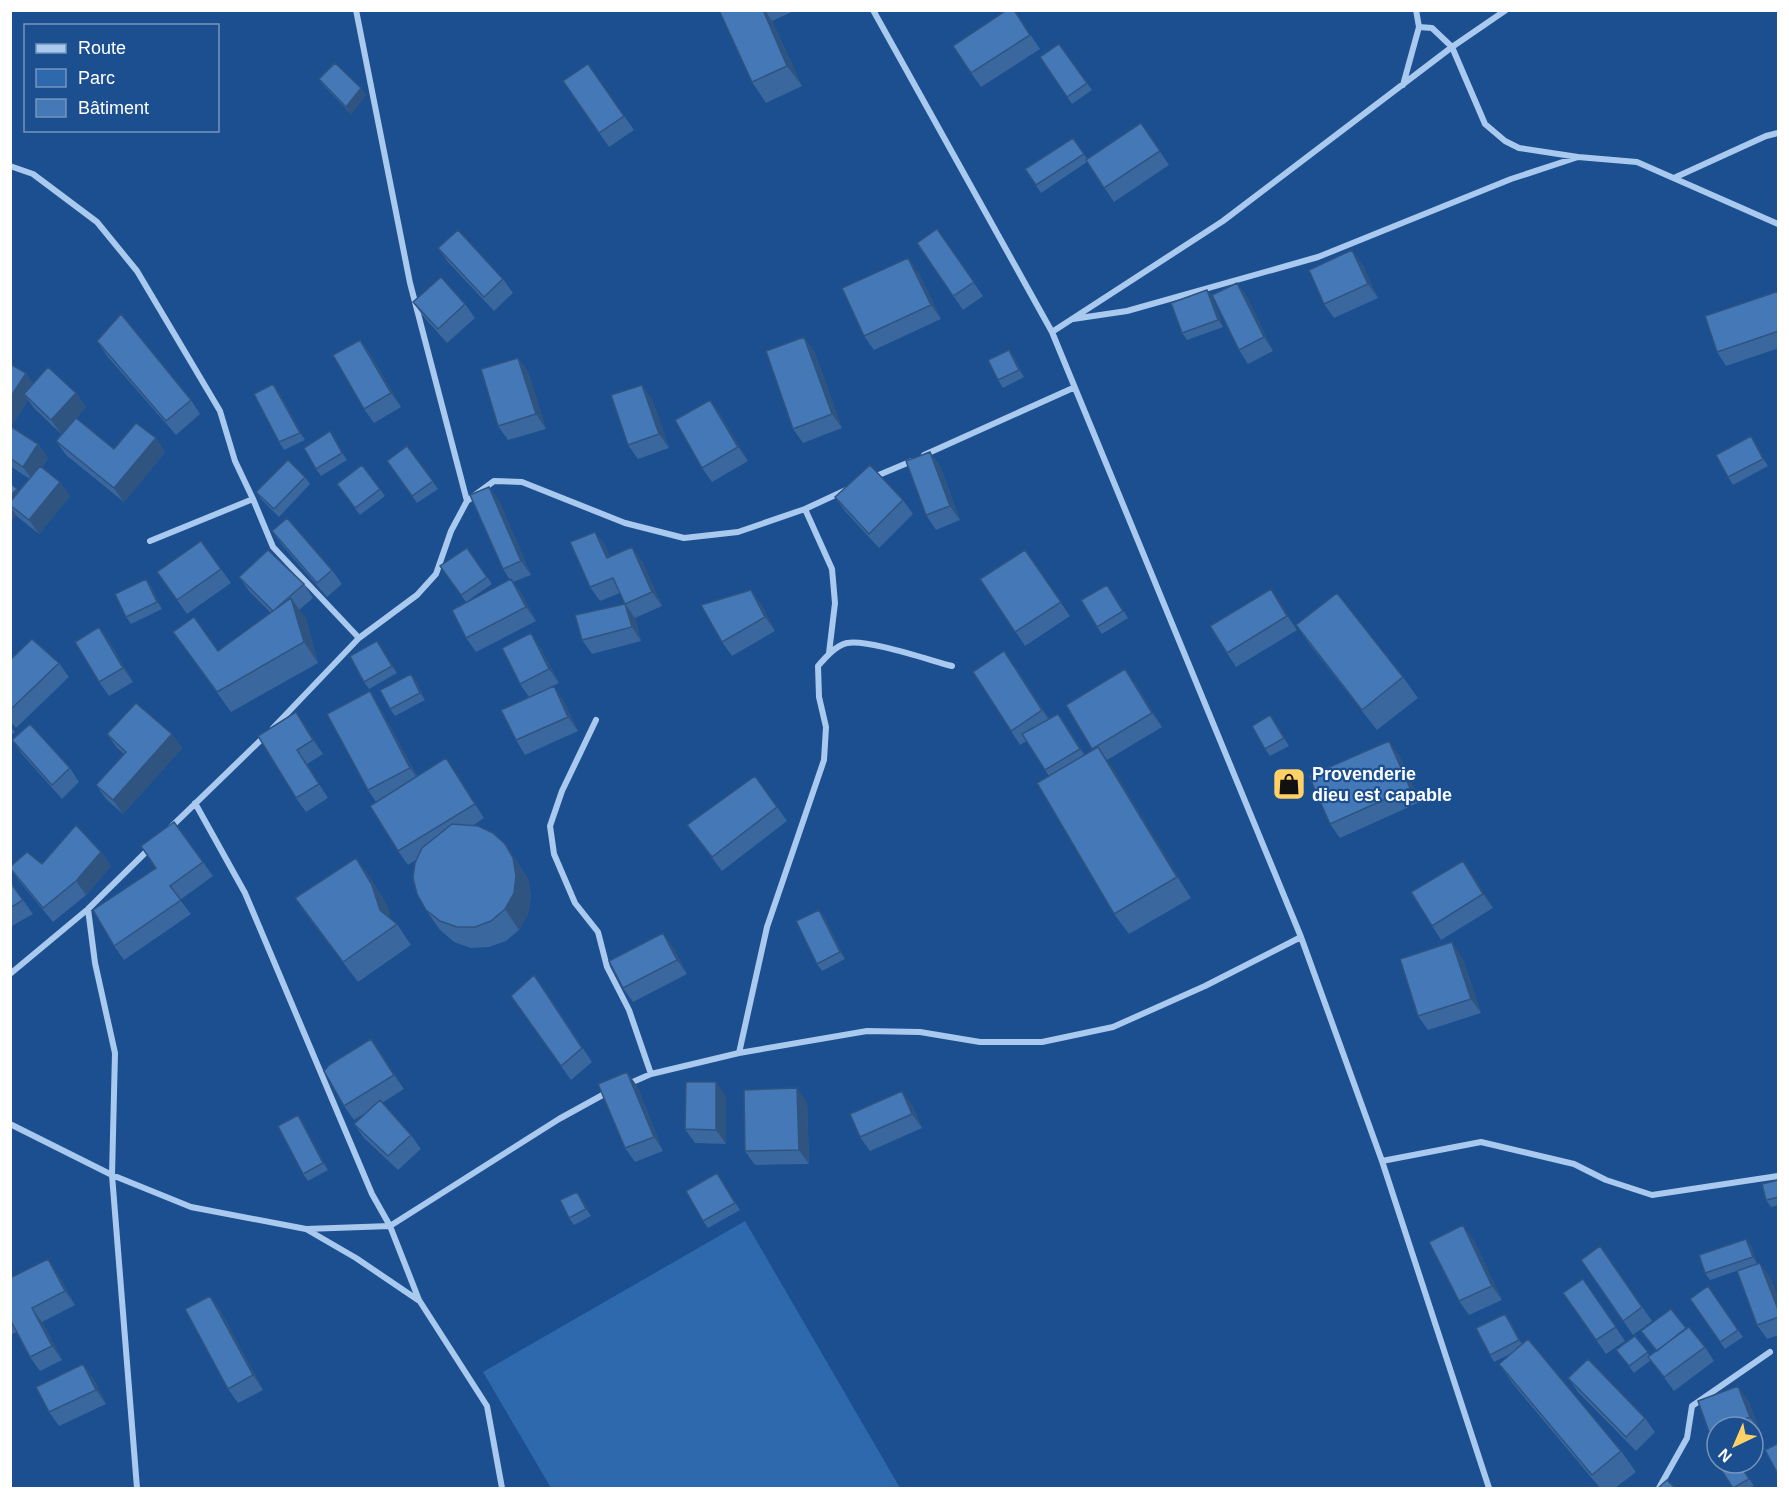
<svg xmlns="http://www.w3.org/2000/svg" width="1789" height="1499" font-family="Helvetica,sans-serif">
<rect width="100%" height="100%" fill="#1b4f8f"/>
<path fill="#2e69ad" d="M745 1221 900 1488H551L483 1372Z"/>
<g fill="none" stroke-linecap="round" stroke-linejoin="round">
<path stroke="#a9c9ee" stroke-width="6" d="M356 10 410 283 467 501
M873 10 1052 332 1301 937 1382 1161 1489 1488
M1419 27 1432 28 1452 47 1485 124 1505 141 1519 148 1578 157
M1403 85 1419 27 1416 10
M10 166 33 174 97 222 137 271 220 411 235 461 253 499
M1676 177 1766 136 1778 133
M1073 319 1127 311 1318 257 1511 179 1578 157 1637 162 1778 224
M1052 332 1223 221 1452 47 1506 10
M924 455 1073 388
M874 477 912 461
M805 509 832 569 835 603 829 653
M150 541 253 499 273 547 359 638 273 728
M359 638 417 595 436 574 451 531 467 501 494 481 522 482 625 523 684 538 738 532 805 509 846 490
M596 720 562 791 550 826 554 854 575 903 598 932 607 967 629 1010 651 1074
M195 803 245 893 372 1194 390 1226 419 1300 487 1406 502 1488
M170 828 266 735
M88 909 95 963 115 1053 112 1175 137 1488
M10 974 88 909 150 848
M739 1053 767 927 824 760 826 727 819 697 818 666C826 657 835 646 847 643 868 639 929 660 952 666
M628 1084 651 1074 739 1053 867 1031 920 1032 980 1042H1042L1113 1027 1205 986 1301 937
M10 1124 112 1175 191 1207 306 1229 356 1258 418 1300
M1382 1161 1481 1142 1574 1164 1606 1180 1652 1195 1778 1176
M306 1229 390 1226 559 1119 608 1092
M1659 1488 1687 1438 1692 1406 1770 1352"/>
</g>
<path fill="#3a679d" d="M719 10H796L772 21 802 86 766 103 752 82Z
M1014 10 1040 49 981 87 971 73Z
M1059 44 1092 90 1072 104 1040 57Z
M588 64 634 130 609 147 563 81Z
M319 79 366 95 351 114 324 86Z
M1141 123 1169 165 1114 202 1087 162 1041 193 1025 169 1073 138 1087 159Z
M937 229 983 296 963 310 917 243Z
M438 248 503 279 513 293 494 311 448 262Z
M1362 264 1378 298 1334 318 1324 304Z
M918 272 941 319 874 350 864 336Z
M1237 283 1247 297 1273 351 1248 364 1239 350Z
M1207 290 1212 297 1223 327 1187 340 1182 333Z
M1779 291V348L1726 366 1717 352Z
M413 302 465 304 475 318 447 343 423 316Z
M360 340 370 354 401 407 374 423 364 409Z
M97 341 191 400 200 414 176 435 107 356Z
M1009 350 1014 357 1024 377 1003 388 998 380Z
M814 351 842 428 803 443 793 429Z
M518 358 528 372 546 429 508 440 498 426Z
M10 364 26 373 33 384 76 393 86 407 76 418 114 449 156 438 165 452 124 502 66 455 56 441 72 422 61 434 34 408 28 400 12 425 10 424Z
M278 391 305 440 284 450 279 442Z
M652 399 669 448 638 459 628 445Z
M720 414 748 461 712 482 702 468Z
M10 426 38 444 48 458 42 467 70 496 39 534 19 518 16 515 10 521V483L19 492 30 479 10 466Z
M330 431 347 460 321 476 316 469Z
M1751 436 1768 466 1733 485 1728 477Z
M407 446 438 489 417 503 387 461Z
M930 452 940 466 960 520 936 530 926 515Z
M362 465 385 496 360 515 342 491Z
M305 477 310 484 279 517 261 499 256 492Z
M489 487 499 501 531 575 513 582 521 593 536 621 476 652 466 638 510 580 503 569Z
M835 497 903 500 913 514 879 548 845 511Z
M272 531 332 570 342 584 327 597 282 545Z
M595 532 605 546 610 557 642 561 662 606 635 618 641 641 592 654 582 640 625 604 620 593 600 601 590 587Z
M201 541 231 583 187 614 157 572Z
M467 548 492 584 466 602 440 566Z
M1025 550 1070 616 1025 646 980 579Z
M239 577 304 584 313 598 299 610 306 619 318 663 231 712 173 632 218 651 271 613 249 591Z
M151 586 162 609 131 624 126 617Z
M1271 589 1297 630 1236 667 1227 653Z
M1112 592 1128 618 1102 634 1097 627Z
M761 604 775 631 732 656 722 642Z
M1296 625 1403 677 1418 698 1377 730 1310 645Z
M99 627 109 641 133 682 109 696 99 682Z
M377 641 397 673 369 689 364 682Z
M540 647 559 683 551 687 563 700 578 731 525 755 516 740 529 697 520 684Z
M10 660 59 663 69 677 16 728 10 721Z
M1014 665 1049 719 1068 728 1085 755 1093 750 1066 705 1135 683 1162 727 1107 760 1191 898 1129 934 1114 914 1049 776 1027 741 1020 745 1011 731Z
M411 674 416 681 425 700 395 716 390 709Z
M379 706 417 776 446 758 484 818 472 826 505 844 519 865 528 879 531 896 528 914 519 930 506 941 489 947 471 948 454 942 440 930 426 910 416 860 408 865 398 851 376 802 368 790Z
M296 712 323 754 307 764 328 798 306 812 296 798Z
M1270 715 1289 746 1270 756 1265 749Z
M10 726 15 732 10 736Z
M107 734H172L182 748 123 814 106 799 96 785 124 754 117 748Z
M12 740 70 768 79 782 62 799 22 754Z
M1399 755 1420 802 1340 838 1330 824Z
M755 776 787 821 722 871 687 825Z
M174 822 213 876 180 900 191 914 124 960 114 946 156 868Z
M101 852 111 866 86 895 53 922 19 881 10 868Z
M356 858 370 878 387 905 391 920 397 924 411 945 358 982 309 918 295 898Z
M1463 861 1493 908 1441 940 1432 926Z
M10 882 33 914 10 927Z
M819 910 824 917 845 959 822 971 817 964Z
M673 947 687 974 633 1002 623 988Z
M1462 957 1481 1013 1428 1030 1418 1016Z
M544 989 592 1062 571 1080 511 996Z
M371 1039 404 1089 382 1103 411 1135 421 1149 398 1170 364 1138 354 1124 367 1112 354 1120 344 1106Z
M627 1072 637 1086 663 1151 635 1162 625 1148Z
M726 1096V1144L695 1143 685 1129Z
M807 1102 809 1164 755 1165 745 1151Z
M912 1105 922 1128 870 1151 860 1137Z
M298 1115 303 1123 328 1170 308 1181 303 1174Z
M717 1173 740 1210 708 1228 703 1221Z
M1779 1180V1205L1771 1207 1766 1200Z
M582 1199 591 1216 574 1225 569 1218Z
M1473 1239 1502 1300 1469 1315 1459 1301Z
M1746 1239 1751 1246 1757 1264 1770 1277 1779 1300V1335L1767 1339 1757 1325 1751 1266 1710 1280 1705 1273Z
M1600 1246 1652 1321 1633 1335 1581 1260Z
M57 1273 75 1305 42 1322 62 1360 40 1371 30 1357 17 1332 10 1335V1278Z
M1583 1279 1625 1341 1606 1354 1563 1293Z
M1708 1286 1743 1337 1725 1349 1690 1299Z
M210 1296 220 1310 263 1390 238 1403 228 1389Z
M1510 1321 1522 1344 1621 1451 1636 1472 1615 1488H1600L1513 1384 1499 1364 1510 1354 1494 1362 1490 1355Z
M1686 1329 1705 1347 1714 1361 1674 1391 1651 1360 1634 1373 1616 1350 1635 1336 1650 1356 1656 1351 1641 1331Z
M93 1378 106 1404 59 1426 49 1412Z
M1568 1378 1645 1418 1655 1432 1636 1451 1578 1392Z
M1748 1400 1760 1431 1753 1433V1427H1717V1443L1709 1432Z
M1739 1463 1754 1486 1749 1488H1733Z"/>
<path fill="#305480" d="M763 10H765L772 21 802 86 787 66Z
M361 88 366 95 351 114 346 107Z
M1352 250 1362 264 1378 298 1368 284Z
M908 258 918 272 941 319 931 305Z
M1237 283 1247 297 1273 351 1264 337Z
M1207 290 1212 297 1223 327 1218 320Z
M804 337 814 351 842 428 832 414Z
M360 340 370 354 401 407 391 393Z
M1009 350 1014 357 1024 377 1019 370Z
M518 358 528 372 546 429 536 414Z
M26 373 36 387 24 394 28 400 12 425 10 423V398Z
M273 384 278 391 305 440 300 433Z
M642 385 652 399 669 448 659 434Z
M76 393 86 407 61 434 51 420Z
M710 400 720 414 748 461 738 447Z
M330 431 335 438 347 460 342 453Z
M1751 436 1756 443 1768 466 1763 459Z
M156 438 165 452 124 502 114 488Z
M38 444 48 458 33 481 23 467Z
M930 452 940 466 960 520 950 506Z
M60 482 70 496 39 534 29 520Z
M489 487 499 501 531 575 521 561Z
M17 489 27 503 10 505V496Z
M10 506 16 515 10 521Z
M595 532 605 546 617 572 607 558Z
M632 547 642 561 662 606 652 592Z
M146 579 151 586 162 609 157 602Z
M511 579 521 593 536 621 526 607Z
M1271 589 1281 603 1297 630 1287 616Z
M751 590 761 604 775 631 765 617Z
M291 598 306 619 318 663 304 642Z
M625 604 635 618 641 641 632 627Z
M99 627 109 641 133 682 123 668Z
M531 633 540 647 559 683 549 669Z
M377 641 382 648 397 673 392 666Z
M1004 651 1014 665 1052 724 1042 710Z
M1125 669 1135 683 1162 727 1152 713Z
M411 674 416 681 425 700 420 693Z
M554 686 563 700 578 731 568 717Z
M370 691 379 706 420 782 410 768Z
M296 712 306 726 323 754 313 740Z
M1058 714 1068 728 1090 763 1080 749Z
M172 734 182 748 123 814 113 800Z
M1389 741 1399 755 1420 802 1410 788Z
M1098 747 1113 768 1191 898 1177 877Z
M297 750 307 764 328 798 319 784Z
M446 758 456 772 484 818 475 804Z
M505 844 519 865 528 879 531 896 528 914 519 930 505 909Z
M101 852 111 866 86 895 76 881Z
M356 858 370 878 387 905 393 926 380 910Z
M1463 861 1473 875 1493 908 1483 894Z
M819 910 824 917 845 959 840 952Z
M663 933 673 947 687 974 677 960Z
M1452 942 1462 957 1481 1013 1471 999Z
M371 1039 381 1053 404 1089 394 1075Z
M627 1072 637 1086 663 1151 654 1137Z
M716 1082 726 1096V1144L716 1130Z
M797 1088 807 1102 809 1164 799 1150Z
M902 1091 912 1105 922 1128 912 1114Z
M298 1115 303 1123 328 1170 323 1163Z
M577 1192 582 1199 591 1216 586 1209Z
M1463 1225 1473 1239 1502 1300 1492 1286Z
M1746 1239 1751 1246 1757 1264 1753 1257Z
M48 1259 57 1273 75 1305 65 1291Z
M1760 1263 1770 1277 1779 1300V1312Z
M210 1296 220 1310 263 1390 253 1375Z
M32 1308 42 1322 62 1360 52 1346Z
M1505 1314 1510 1321 1524 1347 1519 1340Z
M83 1364 93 1378 106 1404 96 1390Z
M1738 1386 1748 1400 1760 1431 1750 1417Z"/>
<path fill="#4478b7" stroke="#305480" stroke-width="1.5" d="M719 10H763L787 66 752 82Z
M1007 10H1014L1030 35 971 73 953 46Z
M1059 44 1087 83 1067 97 1040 57Z
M335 63 361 88 346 107 319 79Z
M588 64 624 116 599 133 563 81Z
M1141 123 1160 151 1104 188 1086 160Z
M1073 138 1084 154 1036 185 1025 169Z
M937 229 974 282 953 296 917 243Z
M458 230 503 279 484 297 438 248Z
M1352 250 1368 284 1324 304 1309 270Z
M908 258 931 305 864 336 842 288Z
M441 277 465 304 438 329 413 302Z
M1237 283 1264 337 1239 350 1212 295Z
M1207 290 1218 320 1182 333 1171 303Z
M1779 291V331L1717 352 1705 316Z
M121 314 191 400 166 421 97 341Z
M804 337 832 414 793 429 766 351Z
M360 340 391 393 364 409 333 355Z
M1009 350 1019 370 998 380 988 360Z
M518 358 536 414 498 426 481 369Z
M10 364 26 373 10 398Z
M48 367 76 393 51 420 24 394Z
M273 384 300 433 279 442 254 394Z
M642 385 659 434 628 445 611 395Z
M710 400 738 447 702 468 675 420Z
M76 418 114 449 136 423 156 438 114 488 56 441Z
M10 426 38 444 23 467 10 458Z
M330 431 342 453 316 469 304 448Z
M1751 436 1763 459 1728 477 1716 455Z
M407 446 433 481 412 496 387 461Z
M930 452 950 506 926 515 906 461Z
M288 460 305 477 274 509 256 492Z
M362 465 380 489 355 508 337 484Z
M870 465 903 500 869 534 835 497Z
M40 466 60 482 29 520 10 505V502Z
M10 483 17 489 10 496Z
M489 487 521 561 503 569 470 495Z
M287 518 332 570 317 583 272 531Z
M595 532 607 558 632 547 652 592 625 604 613 578 590 587 570 542Z
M201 541 221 569 177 600 157 572Z
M467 548 487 577 461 595 440 566Z
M268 550 304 584 273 611 239 577Z
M1025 550 1061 602 1015 632 980 579Z
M146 579 157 602 126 617 115 594Z
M511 579 526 607 466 638 452 610Z
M1107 585 1123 611 1097 627 1081 600Z
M1271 589 1287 616 1227 653 1210 626Z
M751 590 765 617 722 642 701 605Z
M1337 593 1403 677 1362 710 1296 625Z
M291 598 304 642 217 692 173 632 194 617 218 651Z
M625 604 632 627 582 640 575 615Z
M99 627 123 668 99 682 75 642Z
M531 633 549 669 520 684 502 648Z
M32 639 59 663 10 710V660Z
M377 641 392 666 364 682 350 656Z
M1004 651 1042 710 1011 731 973 672Z
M1125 669 1152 713 1092 749 1066 705Z
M411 674 420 693 390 709 380 690Z
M554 686 568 717 516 740 501 710Z
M370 691 410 768 368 790 327 714Z
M136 703 172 734 113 800 96 785 126 752 107 734Z
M296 712 313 740 297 750 319 784 296 798 258 736Z
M1058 714 1080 749 1045 770 1022 734Z
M1270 715 1284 738 1265 749 1252 726Z
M30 724 70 768 52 785 12 740Z
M1389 741 1410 788 1330 824 1309 776Z
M1098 747 1177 877 1114 914 1037 783Z
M446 758 475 804 398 851 370 806Z
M755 776 777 807 712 857 687 825Z
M174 822 203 862 170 886 181 900 114 946 93 910 156 868 141 846Z
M452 824 478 826 493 833 505 844 513 858 516 876 514 893 505 909 491 921 475 927H457L440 921 426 910 417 894 413 878 415 863 422 848Z
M76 825 101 852 76 881 43 908 10 868V867L27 852 42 864Z
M356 858 372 885 380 910 397 924 343 962 295 898Z
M1463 861 1483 894 1432 926 1411 892Z
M10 882 23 900 10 908Z
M819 910 840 952 817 964 796 921Z
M663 933 677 960 623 988 609 961Z
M1452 942 1471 999 1418 1016 1400 959Z
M534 975 582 1048 561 1066 511 996Z
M371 1039 394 1075 344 1106 324 1071 329 1065Z
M627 1072 654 1137 625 1148 598 1084Z
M686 1082H716V1130L685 1129Z
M797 1088 799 1150 745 1151 744 1090Z
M902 1091 912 1114 860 1137 850 1114Z
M380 1100 411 1135 388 1156 354 1124Z
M298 1115 323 1163 303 1174 278 1126Z
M717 1173 735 1203 703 1221 686 1191Z
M1779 1180V1197L1766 1200 1762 1184Z
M577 1192 586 1209 569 1218 560 1200Z
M1463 1225 1492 1286 1459 1301 1429 1242Z
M1746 1239 1753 1257 1705 1273 1699 1255Z
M1600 1246 1642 1307 1623 1321 1581 1260Z
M48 1259 65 1291 32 1308 52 1346 30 1357 10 1319V1278Z
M1760 1263 1779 1312V1317L1757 1325 1737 1271Z
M1583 1279 1616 1327 1596 1340 1563 1293Z
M1708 1286 1738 1330 1720 1342 1690 1299Z
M210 1296 253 1375 228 1389 185 1309Z
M1671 1309 1686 1328 1657 1351 1641 1331Z
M1505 1314 1519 1340 1490 1355 1476 1328Z
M1689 1327 1705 1347 1664 1377 1648 1357Z
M1635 1336 1648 1352 1629 1366 1616 1350Z
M1528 1339 1621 1451 1592 1475 1499 1364Z
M1588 1359 1645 1418 1626 1437 1568 1378Z
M83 1364 96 1390 49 1412 36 1387Z
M1738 1386 1750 1417 1722 1427H1717V1429L1709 1432 1698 1401Z
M1779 1443V1476L1765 1450Z
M1728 1463H1739L1749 1479 1733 1488 1720 1468Z
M1667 1480 1675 1488H1658Z"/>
<defs>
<symbol id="shop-square" viewBox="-11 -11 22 22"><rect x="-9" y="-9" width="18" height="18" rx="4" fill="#ffd166" stroke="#1b4f8f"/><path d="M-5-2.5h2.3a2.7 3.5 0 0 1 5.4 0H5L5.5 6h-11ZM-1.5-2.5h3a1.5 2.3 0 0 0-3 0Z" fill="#111"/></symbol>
</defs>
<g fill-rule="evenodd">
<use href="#shop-square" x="1270" y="765" width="38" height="38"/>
</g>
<g text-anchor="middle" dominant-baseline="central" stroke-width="4.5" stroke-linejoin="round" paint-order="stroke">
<g font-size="18" font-weight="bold" fill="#fff" stroke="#1b4f8f" text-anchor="start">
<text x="1312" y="774">Provenderie<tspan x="1312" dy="21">dieu est capable</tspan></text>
</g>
</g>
<rect width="1789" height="1499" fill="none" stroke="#ffffff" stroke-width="24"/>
<rect x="24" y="24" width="195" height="108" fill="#1b4f8f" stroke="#7695bc" stroke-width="1.5"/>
<rect x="36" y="44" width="30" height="9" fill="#a9c9ee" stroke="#7695bc" stroke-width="1.5"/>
<text x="78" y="54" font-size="18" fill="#ffffff">Route</text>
<rect x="36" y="69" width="30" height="18" fill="#2e69ad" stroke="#7695bc" stroke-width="1.5"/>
<text x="78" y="84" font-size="18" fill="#ffffff">Parc</text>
<rect x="36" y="99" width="30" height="18" fill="#4478b7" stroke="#7695bc" stroke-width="1.5"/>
<text x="78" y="114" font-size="18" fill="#ffffff">Bâtiment</text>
<g transform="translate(1735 1445) rotate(224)"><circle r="28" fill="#1b4f8f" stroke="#7695bc" stroke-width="1.5"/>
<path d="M0-4.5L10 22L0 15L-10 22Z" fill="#ffd166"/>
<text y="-9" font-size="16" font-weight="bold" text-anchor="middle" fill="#ffffff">N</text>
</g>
</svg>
